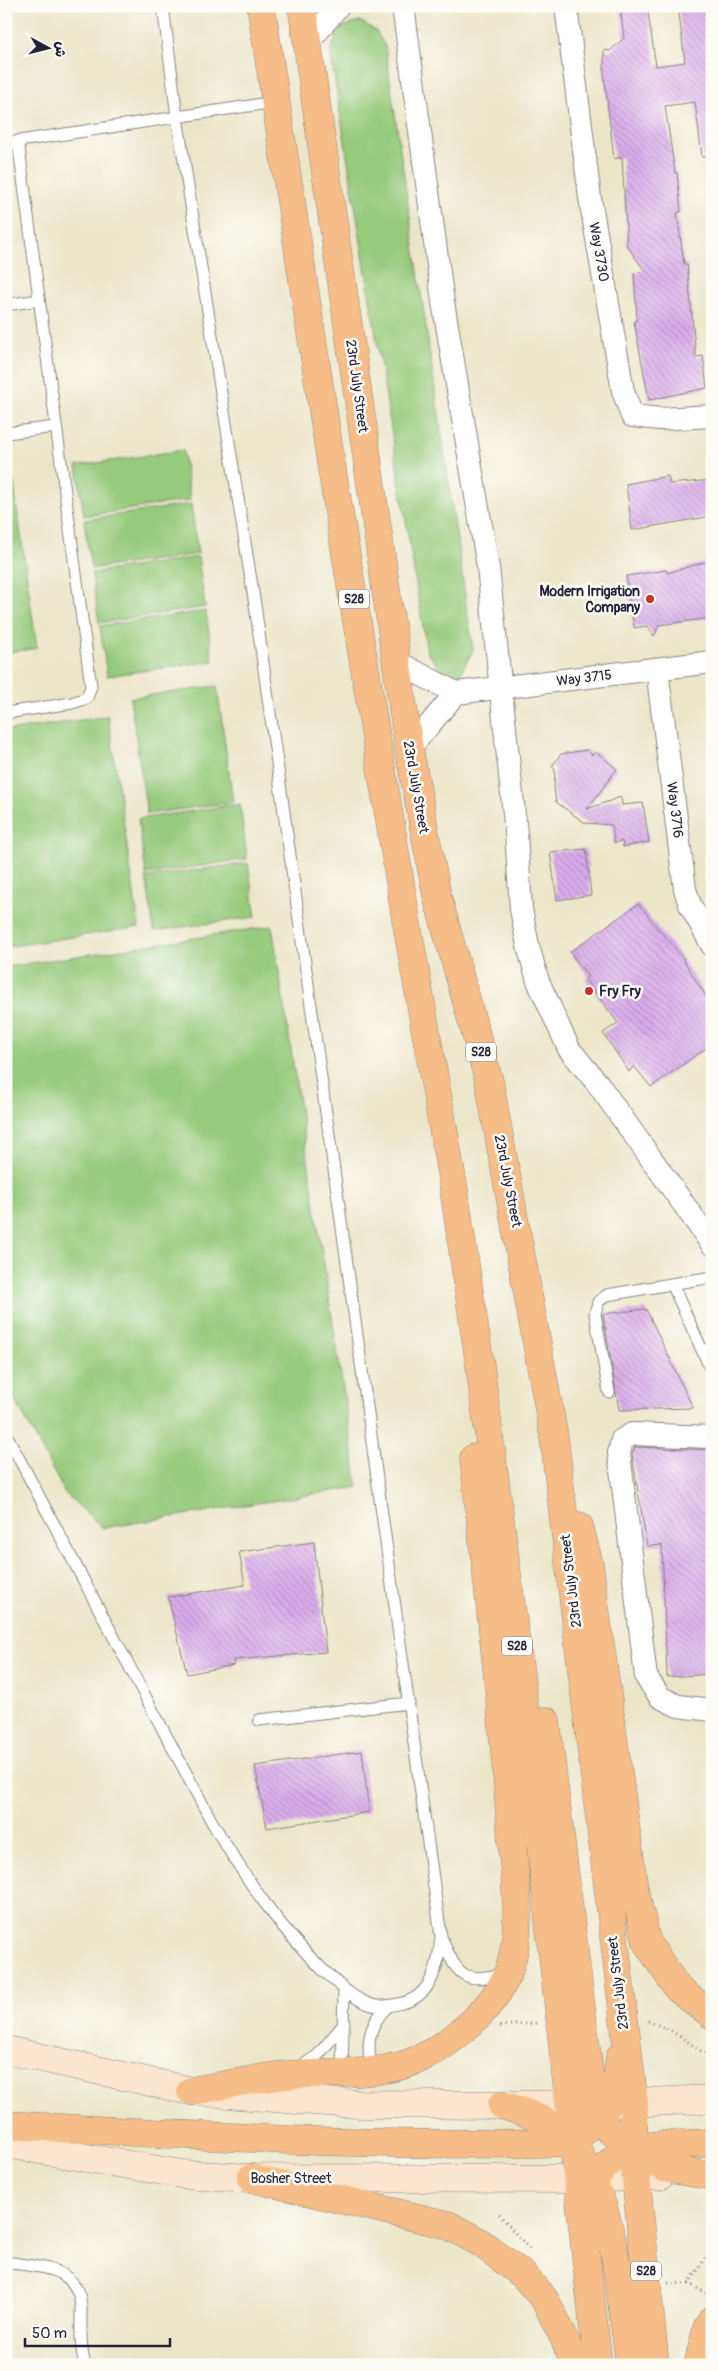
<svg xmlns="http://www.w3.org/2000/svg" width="718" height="2371" font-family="Pangolin,'Playpen Sans Arabic',sans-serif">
<defs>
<pattern id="building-back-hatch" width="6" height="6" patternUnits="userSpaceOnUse" patternTransform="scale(1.25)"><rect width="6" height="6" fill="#dbadec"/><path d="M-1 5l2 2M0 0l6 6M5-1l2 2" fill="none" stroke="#b18cc0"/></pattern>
</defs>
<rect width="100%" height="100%" fill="#fdfcf7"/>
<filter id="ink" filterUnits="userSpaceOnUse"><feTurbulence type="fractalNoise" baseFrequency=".02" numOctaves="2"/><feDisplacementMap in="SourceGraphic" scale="10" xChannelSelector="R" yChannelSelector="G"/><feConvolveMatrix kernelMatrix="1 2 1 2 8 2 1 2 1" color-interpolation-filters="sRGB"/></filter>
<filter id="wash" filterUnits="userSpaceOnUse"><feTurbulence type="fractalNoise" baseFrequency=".0096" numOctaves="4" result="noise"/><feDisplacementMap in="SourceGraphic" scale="20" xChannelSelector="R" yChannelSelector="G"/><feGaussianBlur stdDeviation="1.12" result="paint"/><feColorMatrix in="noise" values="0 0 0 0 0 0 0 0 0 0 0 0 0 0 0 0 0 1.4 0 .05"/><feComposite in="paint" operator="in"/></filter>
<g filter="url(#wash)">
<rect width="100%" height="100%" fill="#ece6c9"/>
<path fill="#96ca7b" stroke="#5c765b" d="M360 21 376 31 385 46 473 650 459 676 440 669 427 652 330 50 342 27Z
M183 450 190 500 84 516 77 466Z
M13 480 37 648 6 653V481Z
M191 504 198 554 91 569 84 520Z
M198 557 205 607 99 623 92 573Z
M206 611 213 661 107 676 100 626Z
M217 686 233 802 147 814 130 698Z
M108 716 139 927 6 947V731Z
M240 804 247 859 146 874 138 819Z
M248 863 256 917 154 931 146 877Z
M272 926 358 1487 103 1528 65 1493 6 1383V967Z"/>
<g id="blocks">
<path fill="url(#building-back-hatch)" d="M620 6H647L656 66 685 62 678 6H712V156L702 157 695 102 665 106 675 173H677L681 212 677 213 684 264H687L696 357 703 356 707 388 649 400 634 321 637 320 634 273 645 271 627 246 622 157 614 159 604 74V50L610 51 624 38Z
M668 476 670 484 712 480V516L632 530 626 484Z
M712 560V618L659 625 654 636 647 626 634 628 626 576 667 570V573Z
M587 750 592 755 596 752 617 769 587 809 621 797 622 805 643 803 649 842 623 847 622 841 614 843 612 825 585 823 556 802 554 789 555 770 552 766 561 754Z
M586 849 591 895 557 900 550 852Z
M638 904 681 956 712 1006V1044L651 1087 634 1066 629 1072 603 1033 618 1023 585 979 588 976 570 952Z
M646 1309 693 1408 619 1410 603 1314Z
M635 1447 712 1450V1674L667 1677 662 1545 647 1546 635 1473 632 1454Z
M314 1542 326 1652 233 1660 234 1665 187 1674 168 1597 245 1585 239 1552Z
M362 1751 369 1812 267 1828 255 1766Z"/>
</g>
</g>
<g filter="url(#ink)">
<use href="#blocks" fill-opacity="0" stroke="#878482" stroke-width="1"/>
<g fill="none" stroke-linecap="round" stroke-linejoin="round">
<defs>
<path id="lane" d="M6 143 275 102
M6 305 39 300
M6 433 56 427
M6 713 72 703 87 698 91 686 18 141
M672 1284 712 1372
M609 1392 595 1314 598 1302 607 1295 712 1277
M6 1434 212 1822C244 1876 278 1927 323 1970 339 1984 352 1999 372 2005 382 2008 393 2005 402 2003 433 1996 439 1963 441 1936L255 605 177 117 163 6
M259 1720 409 1703
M442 1939C457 1975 464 1985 504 1973
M299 2068 318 2055 344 2024
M372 2070C366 2044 368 2025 388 2006
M342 2072 344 1990
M6 2262C42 2268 83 2266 81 2314 81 2331 80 2348 85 2365"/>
<path id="street" d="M403 6 443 302 488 567 516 833 521 909 528 946 538 981 569 1049 598 1084 712 1244
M566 6 590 198 623 391 632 416 660 419 712 416
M308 43 338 6
M397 662 456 693 712 662
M657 669 685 889 690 905 712 945
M409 749 456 693
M712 1437 632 1434 622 1440 619 1453 646 1677 660 1697 678 1706 712 1710"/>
<path id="secondary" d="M6 2050 191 2091 298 2100 358 2104 502 2105 607 2104 712 2099
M6 2144 181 2174 251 2178 578 2179 660 2176"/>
<path id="primary" d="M261 6 333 476 407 925 454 1190 480 1366 533 1775 598 2365
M302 6 409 749 437 896 489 1081 554 1437 634 2103 633 2149 655 2365
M579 1526 589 1564 634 1888 647 1943 678 1989 712 2015
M546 1721 591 2089 599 2118 608 2129 650 2161 664 2168 712 2176
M191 2091C223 2086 255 2078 287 2075 328 2072 383 2077 421 2058 454 2042 496 2006 509 1970 524 1926 514 1875 511 1830 503 1706 487 1582 474 1458
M502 2105C527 2113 554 2121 572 2142 577 2147 580 2155 583 2162 618 2223 620 2296 630 2365
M6 2125C195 2135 384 2149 573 2142L603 2112 616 2089 620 2057
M251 2178 448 2225 481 2243 523 2275 545 2300 566 2342 574 2365
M587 2195C593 2175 613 2156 633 2149 649 2144 693 2144 712 2143
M698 2365 707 2328 712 2320"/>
</defs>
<use href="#lane" stroke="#878482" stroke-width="13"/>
<use href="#street" stroke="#878482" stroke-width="24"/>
<use href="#secondary" stroke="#878482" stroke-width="29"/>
<use href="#primary" stroke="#878482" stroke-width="29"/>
<path stroke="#878482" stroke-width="3" stroke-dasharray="1 4" stroke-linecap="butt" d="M648 2021 670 2030 712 2058
M500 2026 539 2023
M499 2214 529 2249
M668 2283 689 2284 712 2296
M689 2284 712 2247"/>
<use href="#lane" stroke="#fff" stroke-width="11"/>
<use href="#street" stroke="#fff" stroke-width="22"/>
<use href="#secondary" stroke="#fce5cf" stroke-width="28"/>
<use href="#primary" stroke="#f7bd88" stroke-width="28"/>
</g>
</g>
<g fill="#c8321e" stroke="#fdfcf7" stroke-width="2">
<circle cx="650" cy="599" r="5"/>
<circle cx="589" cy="991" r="5"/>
</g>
<g text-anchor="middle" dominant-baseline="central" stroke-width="5" stroke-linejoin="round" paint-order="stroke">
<g fill="#fdfcf7" stroke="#646373" stroke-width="1">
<rect x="339" y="589.5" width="30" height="19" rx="4"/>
<rect x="466" y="1042.5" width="30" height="19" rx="4"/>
<rect x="502" y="1636.5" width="30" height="19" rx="4"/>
<rect x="631" y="2261.5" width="30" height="19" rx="4"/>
</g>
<g font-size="12" font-weight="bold" fill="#22223b">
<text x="354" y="599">S28</text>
<text x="481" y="1052">S28</text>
<text x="517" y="1646">S28</text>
<text x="646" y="2271">S28</text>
</g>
<g font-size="14" fill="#22223b" stroke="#fdfcf7">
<text transform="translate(599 252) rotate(80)">Way 3730</text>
<text transform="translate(357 386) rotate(82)">23rd July Street</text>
<text transform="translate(584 678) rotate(-7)">Way 3715</text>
<text transform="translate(416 787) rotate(80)">23rd July Street</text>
<text transform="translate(675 810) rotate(83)">Way 3716</text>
<text transform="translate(508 1181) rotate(79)">23rd July Street</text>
<text transform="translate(571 1581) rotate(-97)">23rd July Street</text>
<text transform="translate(618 1983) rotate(-97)">23rd July Street</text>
<text x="291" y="2178">Bosher Street</text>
</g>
<g font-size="14" font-weight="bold" fill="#22223b" stroke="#fdfcf7" text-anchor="end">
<text x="640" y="591">Modern Irrigation<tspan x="640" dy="16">Company</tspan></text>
<text x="599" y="991" text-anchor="start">Fry Fry</text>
</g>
</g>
<rect width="718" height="2371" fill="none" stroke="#fdfcf7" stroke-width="25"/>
<g transform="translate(48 48) rotate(97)" stroke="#fdfcf7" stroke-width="4" paint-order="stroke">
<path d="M0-4L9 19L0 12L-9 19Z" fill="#22223b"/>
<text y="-8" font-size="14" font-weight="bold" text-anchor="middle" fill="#22223b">ش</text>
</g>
<path d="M25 2338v8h145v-8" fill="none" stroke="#22223b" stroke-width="2.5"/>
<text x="32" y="2338" font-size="15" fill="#22223b" stroke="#fdfcf7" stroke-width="4" paint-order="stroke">50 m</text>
</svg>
